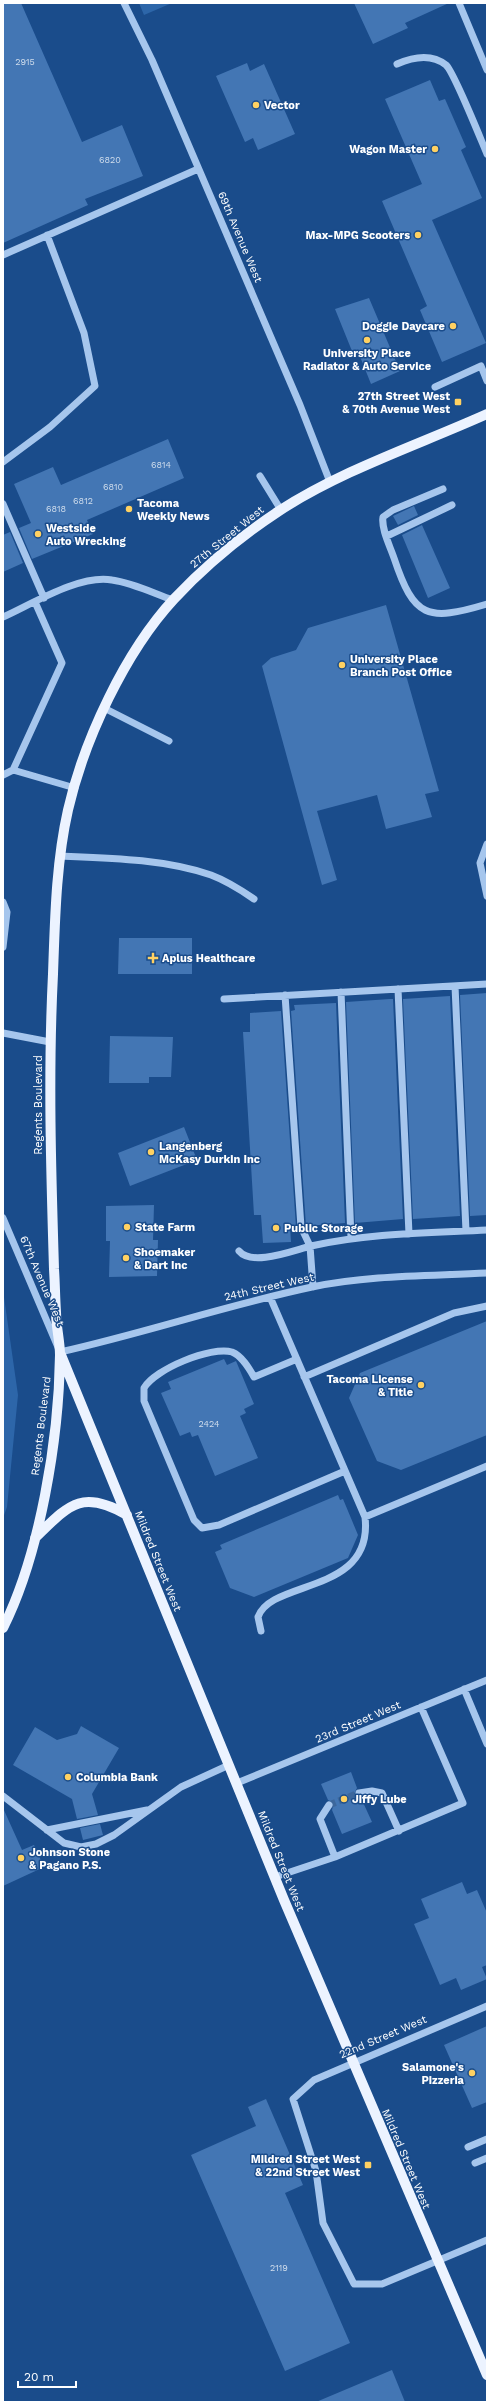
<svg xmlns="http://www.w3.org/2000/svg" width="490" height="2405" font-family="'Work Sans',sans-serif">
<rect width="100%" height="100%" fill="#1a4c8b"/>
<path fill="#2d66a9" d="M139 3H172L144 15Z
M3 1290 18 1395 7 1507 3 1518Z"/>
<path fill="#4376b4" d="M3 3H21L82 142 122 125 143 176 85 199 88 205 3 243Z
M354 3H449L405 23 408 28 373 44Z
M247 63 250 71 264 64 295 134 258 150 253 138 245 142 216 76Z
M430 80 439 101 445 99 466 147 461 150 482 198 432 220 486 343 442 362 420 310 427 306 382 201 422 184 385 99Z
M369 298 400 371 371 384 359 354 354 356 335 309Z
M168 439 184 478 87 520 93 534 32 559 19 528 31 523 14 484 53 467 61 485Z
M414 506 418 515 398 525 393 516Z
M422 525 450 588 428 598 402 535Z
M10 532 23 563 3 572V535Z
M386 605 439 791 425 794 432 817 386 829 377 795 317 811 337 880 322 885 262 666 271 658 296 650 308 628Z
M119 938H192V974H118Z
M487 993V1215L470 1216 460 995Z
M450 996 460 1216 413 1219 403 999Z
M390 999H393L403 1219 355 1223 346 1002Z
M336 1003 345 1223 306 1226 291 1011 295 1010 294 1005Z
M281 1011 296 1227H290L291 1242 263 1243 261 1215H254L243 1032H250V1013Z
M110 1036 173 1037 171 1077H149V1083H109Z
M184 1127 197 1160 130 1186 118 1153Z
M154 1205 153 1240H158L157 1276 109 1277 110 1241H106V1206Z
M487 1321V1435L401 1470 377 1461 349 1398 360 1373Z
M224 1359 227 1365 236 1361 254 1404 244 1409 246 1413 240 1416 258 1458 215 1476 198 1435 192 1437 190 1432 180 1436 161 1393 171 1389 168 1382Z
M338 1495 340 1500 343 1499 358 1535 348 1558 254 1597 230 1588 215 1552 222 1549 220 1545Z
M81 1726 119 1748 92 1794 98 1815 77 1819 72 1799 13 1765 35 1727 57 1740 77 1734Z
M351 1772 357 1788 354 1794 357 1797 361 1798 372 1822 342 1834 332 1810 334 1803 328 1800 321 1784Z
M3 1808 22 1850 34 1845 44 1867 3 1886Z
M100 1824 103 1835 83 1840 80 1828Z
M462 1882 467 1894 477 1890 487 1913V1965L482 1967 487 1979 461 1990 456 1978 440 1985 414 1924 429 1918 421 1899Z
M487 2026V2102L472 2108 444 2045Z
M266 2099 303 2185 285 2193 350 2343 285 2371 191 2155 256 2126 248 2107Z
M392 2370 405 2402H316Z"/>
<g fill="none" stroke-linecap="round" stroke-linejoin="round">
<path stroke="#3c679c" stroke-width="7" stroke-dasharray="7 3.5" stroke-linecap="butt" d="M329 1805 359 1793"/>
<path stroke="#a6c6ed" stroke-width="7" d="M124 3 152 60 300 405 330 482
M459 3 487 70
M397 64C413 57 431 53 446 65 454 72 481 140 487 154
M3 255 198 169
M435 387 481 366 487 381
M3 462 50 427 95 386 84 333 47 235
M260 476 281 510
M443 489 393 510 383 517C381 529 390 546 394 558 414 618 427 622 487 604
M3 504 44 598
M387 536 452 505
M3 617C32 604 80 574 112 580 133 583 153 593 173 600
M104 708 169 741
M13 770 75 788
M3 775 13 770 62 663 35 602
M487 844 480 863 487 896
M60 856C110 858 164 859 211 875 227 881 241 890 254 899
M3 902 7 912 3 947
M455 986 466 1231
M398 989 409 1234
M341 992 351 1238
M285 995 301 1227 310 1246 313 1287
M224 999 487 984
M3 1033 50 1042
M3 1218 60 1352C145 1333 227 1305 312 1287 369 1275 429 1276 487 1273
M239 1251C252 1267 294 1250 311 1246 369 1233 428 1233 487 1230
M297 1359 254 1377C249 1368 242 1356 232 1352 211 1346 155 1369 144 1388V1401L194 1520 202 1528 219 1525 345 1471
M304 1377 454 1313 487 1306
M365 1517 487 1466
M261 1631 258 1617C271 1579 374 1595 365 1517L270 1297
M464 1689 487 1744
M237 1783 487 1680
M359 1793 372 1791 382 1793 399 1831
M3 1796 64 1843 81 1847 96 1844 114 1835 181 1787 229 1765
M329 1805 320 1819 335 1857
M47 1830 147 1810
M275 1877 335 1857 463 1803 421 1707
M487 2006 314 2080 293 2099 316 2171 323 2223 354 2284H382L487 2240
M468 2147 487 2139
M475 2163 487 2158"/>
<path stroke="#ecf3ff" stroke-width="10" d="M61 1355 284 1900 487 2375
M35 1538C68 1506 81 1488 127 1515
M3 1628C40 1554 59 1439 60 1355 60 1341 56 1327 56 1312 55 1298 55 1284 54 1269 51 1171 48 1073 53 974 55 919 56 863 68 810 84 740 125 652 174 599 205 566 241 536 279 511 342 470 418 445 487 414"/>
</g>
<g fill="#ffd162" stroke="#1a4c8b" stroke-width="1.5">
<circle cx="256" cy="105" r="4"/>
<circle cx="435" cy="149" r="4"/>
<circle cx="418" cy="235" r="4"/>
<circle cx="453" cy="326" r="4"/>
<circle cx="367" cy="340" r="4"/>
<rect x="454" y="398" width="8" height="8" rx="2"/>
<circle cx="129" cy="509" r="4"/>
<circle cx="38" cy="534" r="4"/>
<circle cx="342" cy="665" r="4"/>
<path d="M151 952h4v4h4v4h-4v4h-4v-4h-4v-4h4z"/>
<circle cx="151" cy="1152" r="4"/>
<circle cx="127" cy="1227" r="4"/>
<circle cx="276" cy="1228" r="4"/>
<circle cx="126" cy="1258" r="4"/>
<circle cx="421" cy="1385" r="4"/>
<circle cx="68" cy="1777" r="4"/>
<circle cx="344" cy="1799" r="4"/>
<circle cx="21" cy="1858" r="4"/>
<circle cx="472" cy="2073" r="4"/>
<rect x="364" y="2161" width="8" height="8" rx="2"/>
</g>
<g text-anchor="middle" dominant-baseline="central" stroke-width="3" stroke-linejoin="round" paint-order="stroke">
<g font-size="9" fill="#d0ddec">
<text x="25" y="62">2915</text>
<text x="110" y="160">6820</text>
<text x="161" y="465">6814</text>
<text x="113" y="487">6810</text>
<text x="83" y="501">6812</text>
<text x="56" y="509">6818</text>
<text x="209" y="1424">2424</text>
<text x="279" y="2268">2119</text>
</g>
<g font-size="11" font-weight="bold" fill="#fff" stroke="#1a4c8b" text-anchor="start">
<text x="264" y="105">Vector</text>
<text x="427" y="149" text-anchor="end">Wagon Master</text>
<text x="410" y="235" text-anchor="end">Max-MPG Scooters</text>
<text x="445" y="326" text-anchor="end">Doggie Daycare</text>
<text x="367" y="353" text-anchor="middle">University Place<tspan x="367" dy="13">Radiator &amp; Auto Service</tspan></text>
<text x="450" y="396" text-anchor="end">27th Street West<tspan x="450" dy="13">&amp; 70th Avenue West</tspan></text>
<text x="137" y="503">Tacoma<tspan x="137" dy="13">Weekly News</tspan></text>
<text x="46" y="528">Westside<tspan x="46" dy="13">Auto Wrecking</tspan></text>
<text x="350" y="659">University Place<tspan x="350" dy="13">Branch Post Office</tspan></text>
<text x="162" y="958">Aplus Healthcare</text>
<text x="159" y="1146">Langenberg<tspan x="159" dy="13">McKasy Durkin Inc</tspan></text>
<text x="135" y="1227">State Farm</text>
<text x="284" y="1228">Public Storage</text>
<text x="134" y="1252">Shoemaker<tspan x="134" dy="13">&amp; Dart Inc</tspan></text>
<text x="413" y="1379" text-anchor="end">Tacoma License<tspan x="413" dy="13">&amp; Title</tspan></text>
<text x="76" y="1777">Columbia Bank</text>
<text x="352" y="1799">Jiffy Lube</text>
<text x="29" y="1852">Johnson Stone<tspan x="29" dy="13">&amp; Pagano P.S.</tspan></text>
<text x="464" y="2067" text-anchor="end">Salamone's<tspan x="464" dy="13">Pizzeria</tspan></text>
<text x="360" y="2159" text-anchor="end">Mildred Street West<tspan x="360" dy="13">&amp; 22nd Street West</tspan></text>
</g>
<g font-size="11" fill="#fff" stroke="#1a4c8b">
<text transform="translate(240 237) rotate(67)">69th Avenue West</text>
<text transform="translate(227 537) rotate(-39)">27th Street West</text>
<text transform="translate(38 1105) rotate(-90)">Regents Boulevard</text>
<text transform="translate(42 1281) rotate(67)">67th Avenue West</text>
<text transform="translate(269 1287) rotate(-13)">24th Street West</text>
<text transform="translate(41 1426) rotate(-83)">Regents Boulevard</text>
<text transform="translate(158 1561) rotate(68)">Mildred Street West</text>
<text transform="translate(358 1722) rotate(-23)">23rd Street West</text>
<text transform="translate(281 1861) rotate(68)">Mildred Street West</text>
<text transform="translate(383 2037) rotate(-23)">22nd Street West</text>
<text transform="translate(406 2159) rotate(67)">Mildred Street West</text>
</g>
</g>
<rect width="490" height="2405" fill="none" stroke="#ffffff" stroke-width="8"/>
<path d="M18 2381v6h58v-6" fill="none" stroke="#ffffff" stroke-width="2"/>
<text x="24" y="2381" font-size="12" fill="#ffffff" stroke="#1a4c8b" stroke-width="3" paint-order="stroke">20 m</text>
</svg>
